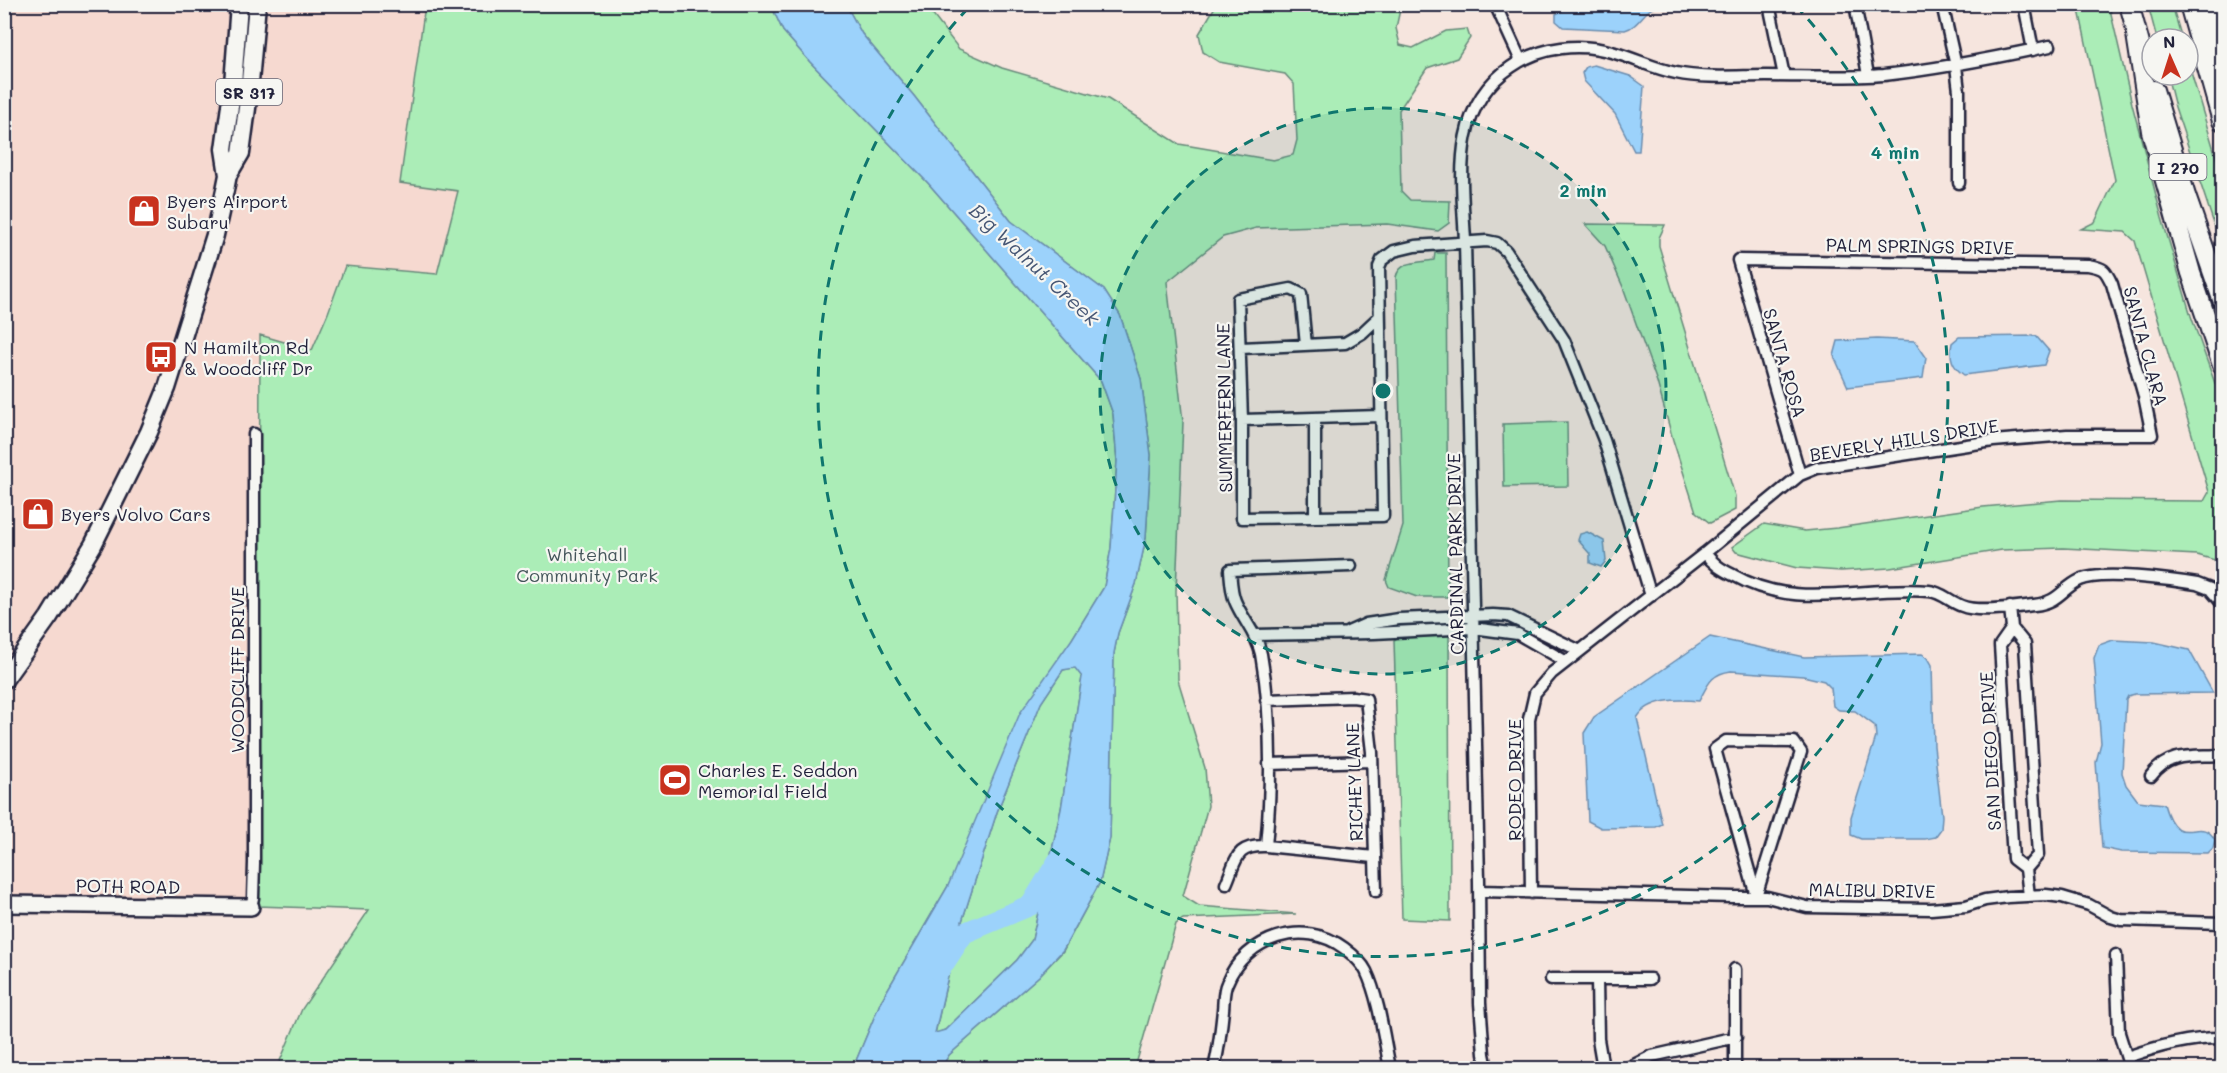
<svg xmlns="http://www.w3.org/2000/svg" width="2227" height="1073" font-family="Mali,sans-serif">
<rect width="100%" height="100%" fill="#f6e5de"/>
<filter id="ink" filterUnits="userSpaceOnUse"><feTurbulence type="fractalNoise" baseFrequency=".0167" numOctaves="2"/><feDisplacementMap in="SourceGraphic" scale="12" xChannelSelector="R" yChannelSelector="G"/><feConvolveMatrix kernelMatrix="1 2 1 2 8 2 1 2 1" color-interpolation-filters="sRGB"/></filter>
<g filter="url(#ink)">
<path fill="#f6d9d0" d="M5 5H425L400 183 458 191 437 274 345 266 312 350 260 335 258 906 5 900Z"/>
<path fill="#abedb7" stroke="#668879" stroke-width="1.5" d="M425 5H771L783 31 810 62 928 183 1101 381 1113 414 1117 461 1111 548 1104 587 1072 639 948 886 881 1001 853 1068H277L302 1009 369 910 258 906 260 335 312 350 328 313 345 266 437 274 458 191 400 183Z
M846 5H925L959 49 1002 68 1108 99 1179 144 1273 160 1293 155 1297 140 1294 84 1285 74 1219 62 1203 52 1199 34 1216 5H1401L1396 28 1400 45 1413 48 1446 31 1467 29 1470 38 1457 58 1427 68 1399 110 1401 191 1410 200 1450 201 1449 223 1438 231 1387 224 1256 228 1223 237 1167 282 1183 422 1176 591 1178 680 1205 768 1208 806 1183 896 1199 906 1296 914 1183 919 1176 924 1135 1068H941L949 1055 1039 976 1063 951 1100 882 1110 838 1114 653 1118 633 1136 584 1146 538 1151 455 1141 379 1120 315 1104 290 1011 221 914 96 862 34Z
M2078 5H2109L2132 104 2162 218 2191 316 2222 403V562L2197 555 2063 548 2002 550 1890 568 1841 571 1797 568 1736 552 1732 547 1764 524 1805 531 1837 528 1983 507 2061 500 2204 501 2209 492 2135 241 2125 232 2081 229 2095 222 2115 180Z
M2148 5H2172L2182 39H2157Z
M2188 62 2222 177V248L2175 107 2167 75H2188Z
M1585 224 1665 225 1659 238V246L1735 496V510L1710 523 1696 512 1673 440 1657 382 1623 287 1605 246Z
M1435 253H1446L1448 597H1417L1389 587 1386 580 1403 526 1396 277C1400 260 1420 263 1434 260Z
M1567 422 1568 486 1504 487 1503 424Z
M1449 633 1450 921 1402 919 1394 640 1402 635Z
M1075 667 1082 677 1061 809 1032 940 1017 960 945 1030 935 1034 957 937 997 812 1041 703 1063 670Z"/>
<path fill="#9cd2fb" stroke="#6b8cae" stroke-width="1.5" fill-rule="evenodd" d="M771 5H846L862 34 914 96 1011 221 1104 290 1120 315 1141 379 1151 455 1146 538 1136 584 1118 633 1114 653 1110 838 1100 882 1063 950 1039 976 949 1055 941 1068H853L881 1001 948 886 1020 713 1072 639 1104 587 1111 548 1117 461 1113 414 1101 381 928 183 810 62 783 31ZM1075 668 1082 677 1061 809 1032 940 1017 960 945 1030 935 1033 957 937 997 812 1041 703 1063 670Z
M1573 5V4L1661 5C1644 7 1641 26 1625 30L1563 27 1556 21V14Z
M1594 65 1630 76 1644 86 1639 151H1634L1615 114 1584 81 1582 73 1586 67Z
M2036 336 2049 351 2044 365 1964 375C1952 367 1949 357 1952 343L1959 337Z
M1877 339 1915 341 1926 357 1923 378 1848 387 1834 356 1838 341Z
M1587 532 1604 541 1606 561 1601 567 1590 563V554L1578 540 1580 534Z
M1710 637 1804 657 1922 654 1928 658 1932 665 1934 746 1942 816 1941 829 1935 837 1925 839H1861L1851 835V817L1876 737 1875 726 1855 711 1839 710 1833 706 1831 688 1824 681 1803 676 1731 671C1710 674 1708 685 1699 701 1679 699 1649 698 1637 718L1662 824 1656 827 1601 828 1588 821 1584 733 1594 717Z
M2113 640 2154 642 2189 650 2213 693 2135 694 2128 696 2126 700 2122 773 2126 785 2138 801 2164 804C2178 855 2200 812 2215 840L2213 848 2208 853 2121 852 2102 848 2096 762 2101 743 2094 658 2099 645Z"/>
<g fill="none" stroke-linecap="round" stroke-linejoin="round">
<path stroke="#9cd2fb" stroke-width="21" d="M939 971 964 933 1031 905 1058 861"/>
<defs>
<path id="street" d="M1495 4 1521 61
M1769 4 1784 76
M1855 4 1868 75
M1942 4 1956 66 1959 91V183
M2024 4 2033 50
M1306 345 1301 294 1291 289 1238 299 1242 420V518L1383 516 1379 267 1382 260 1394 251 1415 246 1487 241 1497 243 1506 251 1564 340 1604 440 1651 596
M1241 348 1345 343 1362 333 1378 318
M1242 420 1380 416
M1315 516V419
M1705 553C1713 564 1721 569 1733 575 1798 612 1861 585 1929 591 1942 592 1950 602 1962 606 1978 613 2016 607 2034 605 2060 602 2061 589 2080 580 2101 570 2173 580 2197 584L2210 589 2222 603
M2010 607 2012 628 2025 644 2038 855 2026 869 2029 896
M2012 628 2000 645 2013 859 2026 869
M1348 632 1366 624 1399 619 1493 615 1508 616 1578 650
M1255 635 1374 633 1473 628 1518 634 1565 661
M1266 700 1353 697 1366 699 1372 752 1376 891
M1726 741 1794 742 1801 752 1756 896 1715 749Z
M1269 764 1372 761
M2151 776C2169 751 2194 757 2222 755
M1266 846C1272 783 1272 716 1261 654 1257 634 1243 620 1235 601 1231 591 1231 580 1230 570L1351 566
M1226 884C1237 859 1235 845 1266 846L1374 857
M1479 891 1733 897H1767L1807 907 1931 909 1966 906 1985 900 2008 897 2046 895 2062 897 2089 905 2111 917 2121 920 2222 923
M1531 893 1529 719 1535 693 1552 673 1705 553 1800 475 1817 468 1993 441 2067 435H2152L2144 396 2112 284C2105 269 2104 268 2088 265L1738 260 1800 475
M251 907 253 898 254 863V434
M2116 955 2119 1033 2130 1068
M1551 979H1650
M1597 979 1598 1039 1603 1068
M2127 1057C2159 1046 2189 1038 2222 1038
M1214 1068C1219 1050 1221 1029 1223 1010 1224 1001 1223 991 1227 983 1245 937 1304 918 1344 948 1352 954 1361 961 1366 971 1379 998 1384 1039 1390 1068
M1487 1068 1484 1054 1480 1003 1479 881 1465 241C1462 179 1450 108 1511 67 1541 46 1581 42 1615 53 1636 59 1655 69 1676 73 1705 79 1737 76 1766 76 1805 76 1846 78 1884 75 1940 69 1995 58 2050 46
M1628 1068 1652 1056 1736 1037
M1735 1068V969"/>
<path id="secondary" d="M4 904 251 907"/>
<path id="primary" d="M228 175 241 153 249 93 257 4
M4 680 49 617 93 545 149 432 167 388 215 235 225 190 228 175 224 149 233 84 239 4"/>
<path id="highway" d="M2129 4 2140 44
M2189 4 2222 121
M2206 4 2222 58
M2136 34 2151 131 2191 273 2222 365
M2154 90 2186 196 2222 299"/>
</defs>
<use href="#street" stroke="#22223b" stroke-width="15"/>
<use href="#secondary" stroke="#22223b" stroke-width="20"/>
<use href="#primary" stroke="#22223b" stroke-width="21"/>
<use href="#highway" stroke="#22223b" stroke-width="22"/>
<use href="#street" stroke="#f6f6f2" stroke-width="10"/>
<use href="#secondary" stroke="#f6f6f2" stroke-width="15"/>
<use href="#primary" stroke="#f6f6f2" stroke-width="16"/>
<use href="#highway" stroke="#f6f6f2" stroke-width="18"/>
</g>
</g>
<circle cx="1383" cy="391" r="283" fill="#0f766e" fill-opacity=".12"/>
<g fill="none" stroke="#0f766e" stroke-width="3" stroke-dasharray="10 8">
<circle cx="1383" cy="391" r="283"/>
<path d="M1796 6A565 565 0 1 1 970 6"/>
</g>
<defs>
<symbol id="shop-square" viewBox="-11 -11 22 22"><rect x="-9" y="-9" width="18" height="18" rx="4" fill="#c8321e" stroke="#f6f6f2"/><path d="M-5-2.5h2.3a2.7 3.5 0 0 1 5.4 0H5L5.5 6h-11ZM-1.5-2.5h3a1.5 2.3 0 0 0-3 0Z" fill="#fff"/></symbol>
<symbol id="bus-square" viewBox="-11 -11 22 22"><rect x="-9" y="-9" width="18" height="18" rx="4" fill="#c8321e" stroke="#f6f6f2"/><path d="M-5-6H5V4H4V6H2V4H-2V6H-4V4H-5ZM-3.5-4V0h7V-4ZM-3.5 1.2v1.5H-2V1.2ZM2 1.2v1.5H3.5V1.2Z" fill="#fff"/></symbol>
<symbol id="stadium-square" viewBox="-11 -11 22 22"><rect x="-9" y="-9" width="18" height="18" rx="4" fill="#c8321e" stroke="#f6f6f2"/><path d="M0-5a6.5 5 0 1 0 0 10a6.5 5 0 1 0 0-10ZM-3.5-1.8h7v3.6h-7Z" fill="#fff"/></symbol>
</defs>
<g fill-rule="evenodd">
<use href="#shop-square" x="125" y="192" width="38" height="38"/>
<use href="#bus-square" x="142" y="338" width="38" height="38"/>
<use href="#shop-square" x="19" y="495" width="38" height="38"/>
<use href="#stadium-square" x="656" y="761" width="38" height="38"/>
</g>
<g text-anchor="middle" dominant-baseline="central" stroke-width="4.5" stroke-linejoin="round" paint-order="stroke">
<g fill="#f6f6f2" stroke="#626272" stroke-width="1.5">
<rect x="216" y="79" width="66" height="26" rx="4.5"/>
<rect x="2149.5" y="154" width="57" height="26" rx="4.5"/>
</g>
<g font-size="16" font-weight="bold" fill="#22223b">
<text x="249" y="92">SR 317</text>
<text x="2178" y="167">I 270</text>
</g>
<g font-size="18" fill="#22223b" stroke="#f6f6f2" text-anchor="start">
<text x="167" y="201">Byers Airport<tspan x="167" dy="21">Subaru</tspan></text>
<text x="184" y="347">N Hamilton Rd<tspan x="184" dy="21">&amp; Woodcliff Dr</tspan></text>
<text x="61" y="514">Byers Volvo Cars</text>
<text x="698" y="770">Charles E. Seddon<tspan x="698" dy="21">Memorial Field</tspan></text>
</g>
<g font-size="18" fill="#22223b" stroke="#f6f6f2">
<text transform="translate(1920 246) rotate(1)">PALM SPRINGS DRIVE</text>
<text transform="translate(2146 346) rotate(75)">SANTA CLARA</text>
<text transform="translate(1785 363) rotate(74)">SANTA ROSA</text>
<text transform="translate(1224 408) rotate(-91)">SUMMERFERN LANE</text>
<text transform="translate(1904 440) rotate(-9)">BEVERLY HILLS DRIVE</text>
<text transform="translate(1455 554) rotate(-91)">CARDINAL PARK DRIVE</text>
<text transform="translate(237 670) rotate(-90)">WOODCLIFF DRIVE</text>
<text transform="translate(1990 751) rotate(-93)">SAN DIEGO DRIVE</text>
<text transform="translate(1514 780) rotate(-90)">RODEO DRIVE</text>
<text transform="translate(1354 782) rotate(-92)">RICHEY LANE</text>
<text transform="translate(128 886) rotate(1)">POTH ROAD</text>
<text transform="translate(1872 890) rotate(1)">MALIBU DRIVE</text>
</g>
<g font-size="18" fill="#44555a" stroke="#f6f6f2">
<text x="587" y="554">Whitehall<tspan x="587" dy="21">Community Park</tspan></text>
</g>
<g font-size="20" font-style="italic" fill="#475775" stroke="#f6f6f2">
<text transform="translate(1035 264) rotate(43)">Big Walnut Creek</text>
</g>
</g>
<circle cx="1383" cy="391" r="9" fill="#0f766e" stroke="#f6f6f2" stroke-width="3"/>
<g font-size="18" text-anchor="middle" font-weight="bold" fill="#0f766e" stroke="#f6f6f2" stroke-width="4.5" stroke-linejoin="round" paint-order="stroke">
<text x="1895" y="159">4 min</text>
<text x="1583" y="197">2 min</text>
</g>
<rect width="2227" height="1073" fill="none" stroke="#f6f6f2" stroke-width="24"/>
<rect x="12" y="12" width="2203" height="1049" fill="none" stroke="#22223b" stroke-width="2" filter="url(#ink)"/>
<g transform="translate(2170 57) rotate(357)"><circle r="28" fill="#f6f6f2" stroke="#a1a1a9" stroke-width="1.5"/>
<path d="M0-4.5L10 22L0 15L-10 22Z" fill="#c8321e"/>
<text y="-9" font-size="16" font-weight="bold" text-anchor="middle" fill="#22223b">N</text>
</g>
</svg>
